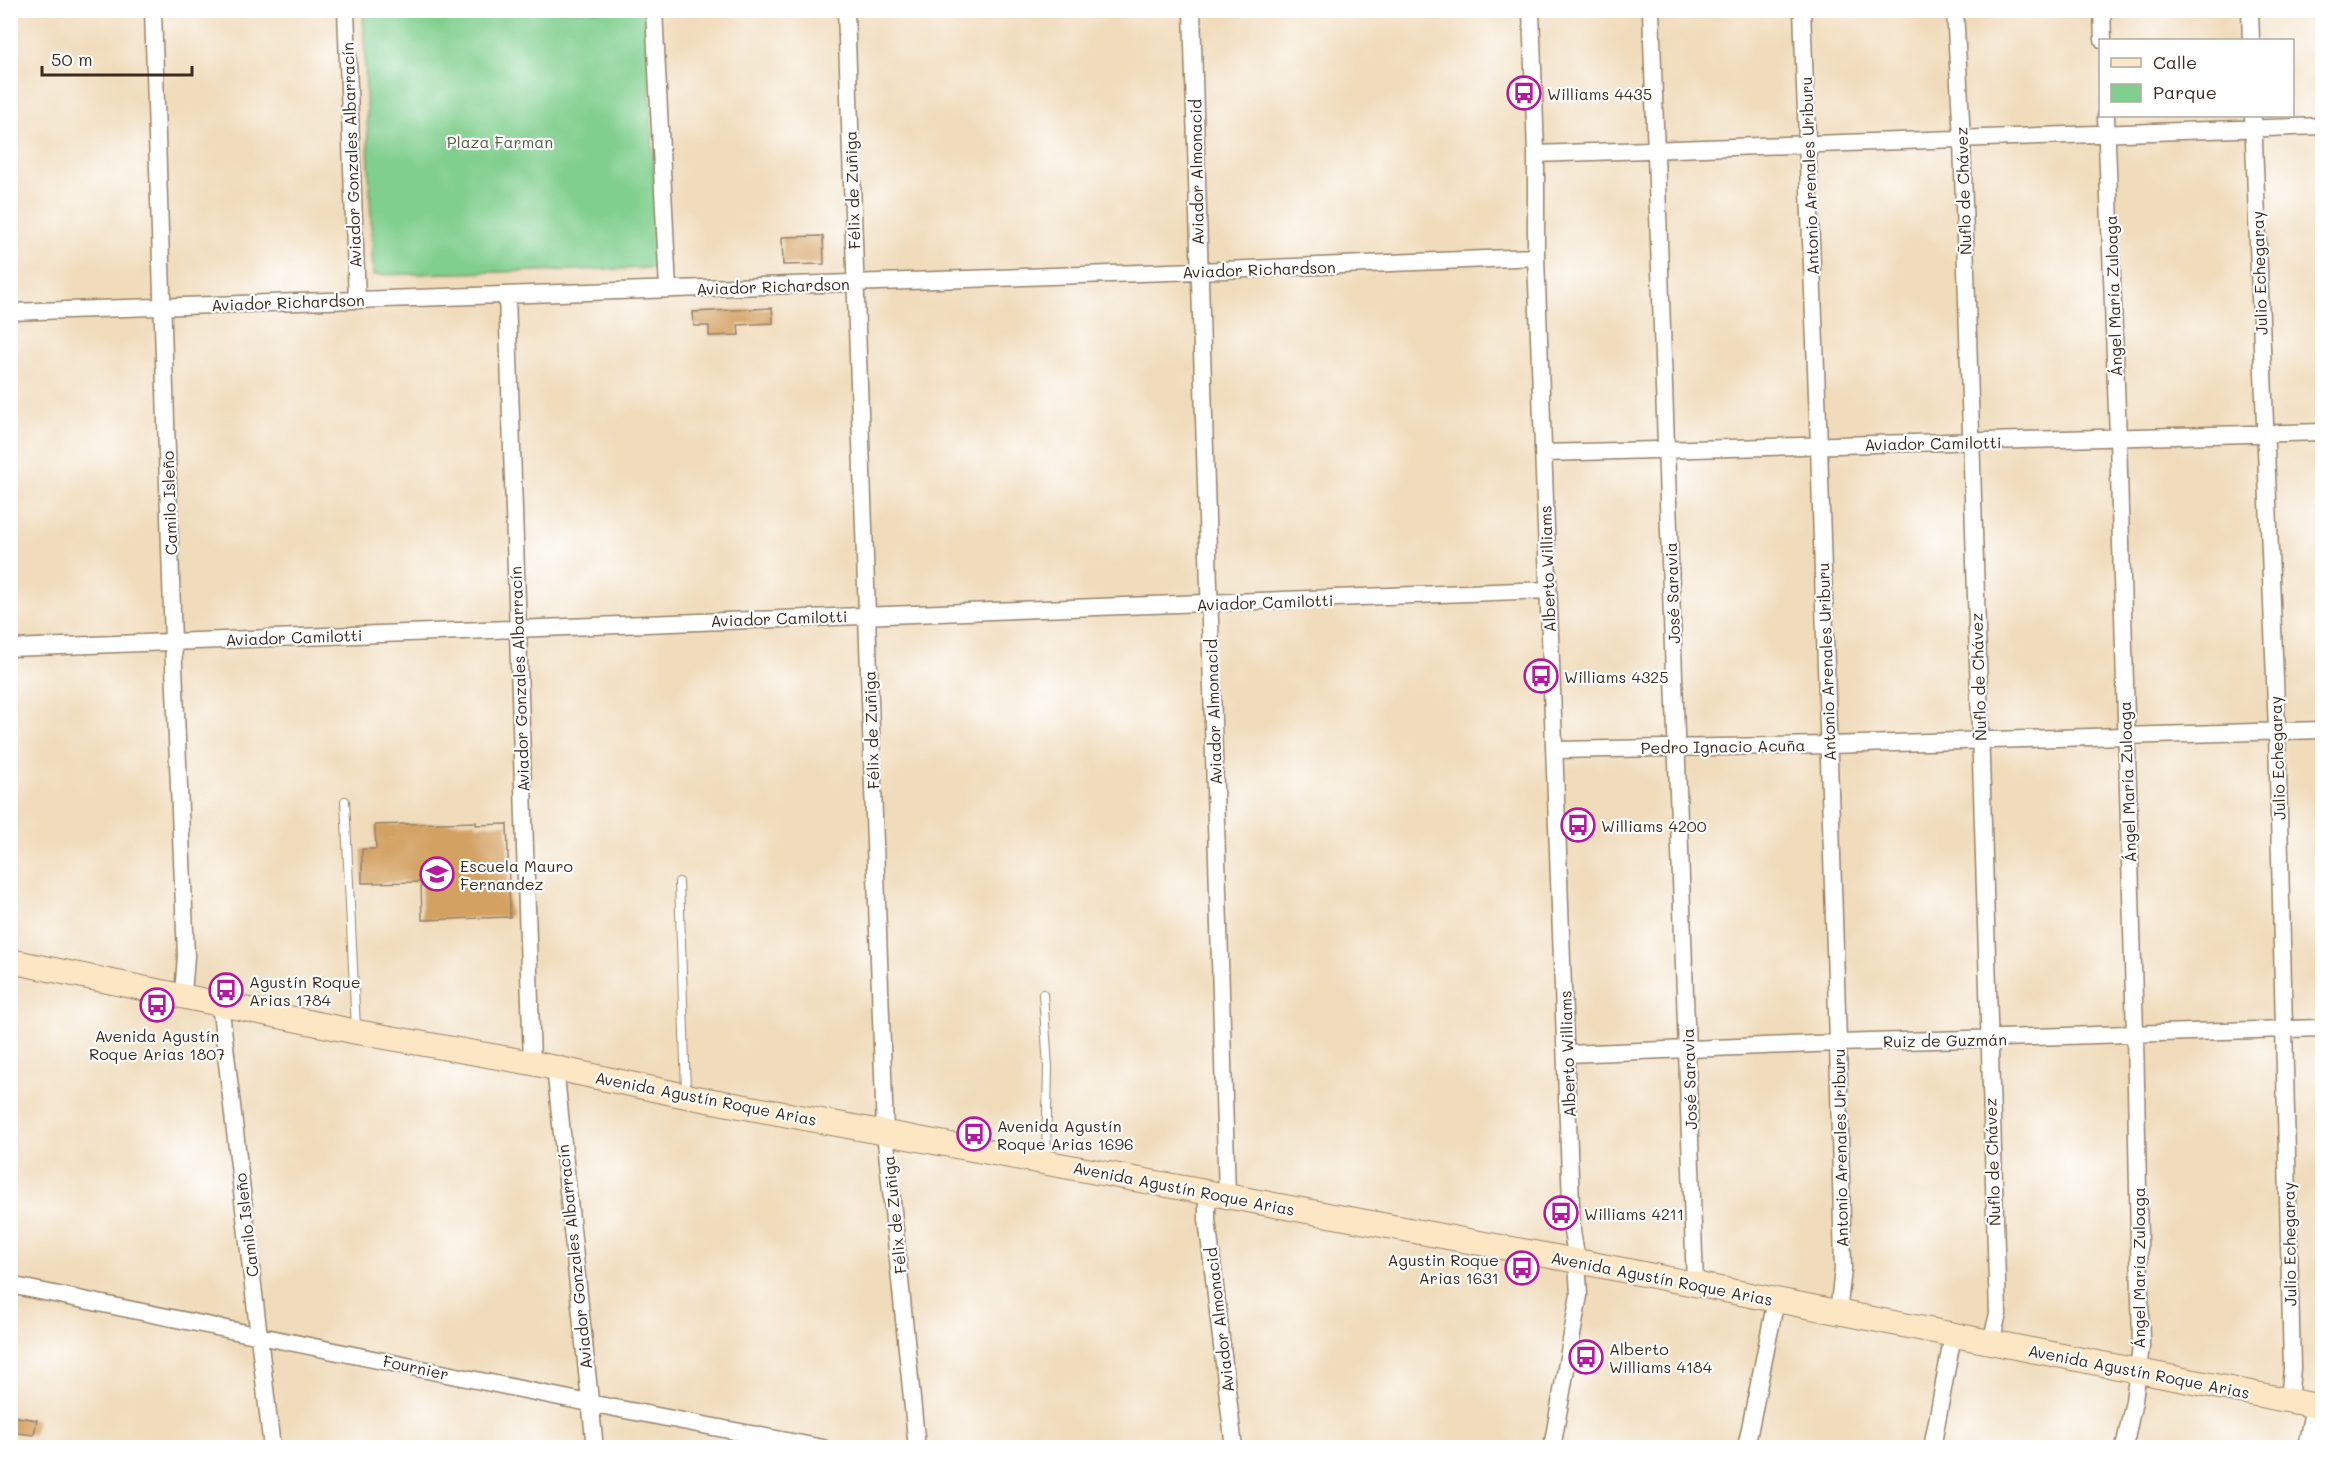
<svg xmlns="http://www.w3.org/2000/svg" width="2333" height="1458" font-family="Mali,sans-serif">
<rect width="100%" height="100%" fill="#fff"/>
<filter id="ink" filterUnits="userSpaceOnUse"><feTurbulence type="fractalNoise" baseFrequency=".0167" numOctaves="2"/><feDisplacementMap in="SourceGraphic" scale="12" xChannelSelector="R" yChannelSelector="G"/><feConvolveMatrix kernelMatrix="1 2 1 2 8 2 1 2 1" color-interpolation-filters="sRGB"/></filter>
<filter id="wash" filterUnits="userSpaceOnUse"><feTurbulence type="fractalNoise" baseFrequency=".008" numOctaves="4" result="noise"/><feDisplacementMap in="SourceGraphic" scale="24" xChannelSelector="R" yChannelSelector="G"/><feGaussianBlur stdDeviation="1.35" result="paint"/><feColorMatrix in="noise" values="0 0 0 0 0 0 0 0 0 0 0 0 0 0 0 0 0 1.4 0 .05"/><feComposite in="paint" operator="in"/></filter>
<g filter="url(#wash)">
<rect width="100%" height="100%" fill="#f0dcbb"/>
<path fill="#81cf8e" stroke="#5e7c56" stroke-width="1.5" d="M363 11H646L658 259 653 268 373 275Z"/>
<g id="blocks">
<path fill="#d3a162" d="M823 236 824 264 783 265 782 237Z
M772 308 773 323 738 325 739 335 709 336V326H694L693 312Z
M476 822V825L507 824 510 917 422 920 421 882 362 883V849H376L375 825Z
M10 1416 37 1420 34 1435 10 1432Z"/>
</g>
</g>
<g filter="url(#ink)">
<use href="#blocks" fill-opacity="0" stroke="#96836c" stroke-width="1.5"/>
<g fill="none" stroke-linecap="round" stroke-linejoin="round">
<defs>
<path id="service" d="M345 801 356 1029
M679 882 686 1092
M1043 994 1048 1067 1046 1162"/>
<path id="minor" d="M153 10 173 642 186 956 183 995
M346 10 357 300
M654 10 668 289
M846 10 885 1132 917 1448
M1192 10 1227 1197
M1531 10 1536 154V257L1572 1231 1577 1261 1579 1295 1552 1448
M1651 10 1695 1284
M1802 10 1819 446 1838 1043 1843 1269 1838 1314
M1955 10 1962 139 1998 1314 1991 1342
M2102 10 2103 40
M2250 10 2251 40
M2106 116 2118 438 2135 1034 2141 1346 2134 1401 2124 1448
M2253 116 2277 731 2292 1368 2289 1401
M1536 154 2322 126
M507 295 532 1063
M10 312 1198 271 1536 257
M1543 453 2322 432
M10 648 1548 590
M1555 750 1829 745 2322 730
M220 1003 272 1448
M1567 1054 1838 1043 2322 1028
M555 1067 595 1448
M1207 1192V1219L1234 1448
M10 1285 589 1403 823 1448
M1746 1448 1776 1300
M1932 1448 1953 1335
M2306 1448 2314 1405"/>
<path id="secondary" d="M10 961 357 1032 532 1063 686 1096 1577 1261 2322 1407"/>
</defs>
<use href="#service" stroke="#96836c" stroke-width="10"/>
<use href="#minor" stroke="#96836c" stroke-width="19"/>
<use href="#secondary" stroke="#96836c" stroke-width="26"/>
<use href="#service" stroke="#fff" stroke-width="8"/>
<use href="#minor" stroke="#fff" stroke-width="16"/>
<use href="#secondary" stroke="#fce6c4" stroke-width="24"/>
</g>
</g>
<defs>
<symbol id="bus-ring" viewBox="-11 -11 22 22"><circle r="9.5" fill="#fff" stroke="#b5179e" stroke-width="1.5"/><path d="M-5-6H5V4H4V6H2V4H-2V6H-4V4H-5ZM-3.5-4V0h7V-4ZM-3.5 1.2v1.5H-2V1.2ZM2 1.2v1.5H3.5V1.2Z" fill="#b5179e"/></symbol>
<symbol id="school-ring" viewBox="-11 -11 22 22"><circle r="9.5" fill="#fff" stroke="#b5179e" stroke-width="1.5"/><path d="M0-5L7-2L0 1L-7-2ZM-4 1L0 2.5L4 1V4Q0 6-4 4Z" fill="#b5179e"/></symbol>
</defs>
<g fill-rule="evenodd">
<use href="#bus-ring" x="1505" y="74" width="38" height="38"/>
<use href="#bus-ring" x="1522" y="657" width="38" height="38"/>
<use href="#bus-ring" x="1559" y="806" width="38" height="38"/>
<use href="#school-ring" x="418" y="855" width="38" height="38"/>
<use href="#bus-ring" x="207" y="971" width="38" height="38"/>
<use href="#bus-ring" x="138" y="986" width="38" height="38"/>
<use href="#bus-ring" x="955" y="1115" width="38" height="38"/>
<use href="#bus-ring" x="1542" y="1194" width="38" height="38"/>
<use href="#bus-ring" x="1503" y="1249" width="38" height="38"/>
<use href="#bus-ring" x="1567" y="1338" width="38" height="38"/>
</g>
<g text-anchor="middle" dominant-baseline="central" stroke-width="4.5" stroke-linejoin="round" paint-order="stroke">
<g font-size="16" fill="#3b2a1e" stroke="#fff" text-anchor="start">
<text x="1547" y="93">Williams 4435</text>
<text x="1564" y="676">Williams 4325</text>
<text x="1601" y="825">Williams 4200</text>
<text x="460" y="865">Escuela Mauro<tspan x="460" dy="18">Fernandez</tspan></text>
<text x="249" y="981">Agustín Roque<tspan x="249" dy="18">Arias 1784</tspan></text>
<text x="157" y="1035" text-anchor="middle">Avenida Agustín<tspan x="157" dy="18">Roque Arias 1807</tspan></text>
<text x="997" y="1125">Avenida Agustín<tspan x="997" dy="18">Roque Arias 1696</tspan></text>
<text x="1584" y="1213">Williams 4211</text>
<text x="1499" y="1259" text-anchor="end">Agustin Roque<tspan x="1499" dy="18">Arias 1631</tspan></text>
<text x="1609" y="1348">Alberto<tspan x="1609" dy="18">Williams 4184</tspan></text>
</g>
<g font-size="16" fill="#505c40" stroke="#fff">
<text x="500" y="141">Plaza Farman</text>
</g>
<g font-size="16" fill="#3b2a1e" stroke="#fff">
<text transform="translate(351 155) rotate(-92)">Aviador Gonzales Albarracín</text>
<text transform="translate(1196 172) rotate(-91)">Aviador Almonacid</text>
<text transform="translate(1809 176) rotate(-92)">Antonio Arenales Uriburu</text>
<text transform="translate(852 190) rotate(-92)">Félix de Zuñiga</text>
<text transform="translate(1963 191) rotate(-92)">Ñuflo de Chávez</text>
<text transform="translate(1259 269) rotate(-2)">Aviador Richardson</text>
<text transform="translate(2259 273) rotate(-92)">Julio Echegaray</text>
<text transform="translate(773 286) rotate(-2)">Aviador Richardson</text>
<text transform="translate(2113 296) rotate(-92)">Ángel María Zuloaga</text>
<text transform="translate(288 302) rotate(-2)">Aviador Richardson</text>
<text transform="translate(1933 443) rotate(-1)">Aviador Camilotti</text>
<text transform="translate(169 503) rotate(-92)">Camilo Isleño</text>
<text transform="translate(1547 569) rotate(-92)">Alberto Williams</text>
<text transform="translate(1672 593) rotate(-92)">José Saravia</text>
<text transform="translate(1265 602) rotate(-2)">Aviador Camilotti</text>
<text transform="translate(779 618) rotate(-2)">Aviador Camilotti</text>
<text transform="translate(294 637) rotate(-2)">Aviador Camilotti</text>
<text transform="translate(1826 662) rotate(-92)">Antonio Arenales Uriburu</text>
<text transform="translate(1978 677) rotate(-92)">Ñuflo de Chávez</text>
<text transform="translate(519 679) rotate(-92)">Aviador Gonzales Albarracín</text>
<text transform="translate(1213 712) rotate(-92)">Aviador Almonacid</text>
<text transform="translate(871 730) rotate(-92)">Félix de Zuñiga</text>
<text transform="translate(1723 746) rotate(-1)">Pedro Ignacio Acuña</text>
<text transform="translate(2277 758) rotate(-92)">Julio Echegaray</text>
<text transform="translate(2127 782) rotate(-92)">Ángel María Zuloaga</text>
<text transform="translate(1945 1040) rotate(-1)">Ruiz de Guzmán</text>
<text transform="translate(1567 1054) rotate(-92)">Alberto Williams</text>
<text transform="translate(1689 1079) rotate(-92)">José Saravia</text>
<text transform="translate(706 1098) rotate(11)">Avenida Agustín Roque Arias</text>
<text transform="translate(1840 1148) rotate(-91)">Antonio Arenales Uriburu</text>
<text transform="translate(1992 1162) rotate(-92)">Ñuflo de Chávez</text>
<text transform="translate(1184 1188) rotate(11)">Avenida Agustín Roque Arias</text>
<text transform="translate(894 1215) rotate(-96)">Félix de Zuñiga</text>
<text transform="translate(246 1225) rotate(-97)">Camilo Isleño</text>
<text transform="translate(2289 1244) rotate(-91)">Julio Echegaray</text>
<text transform="translate(574 1257) rotate(-96)">Aviador Gonzales Albarracín</text>
<text transform="translate(2138 1268) rotate(-90)">Ángel María Zuloaga</text>
<text transform="translate(1662 1278) rotate(11)">Avenida Agustín Roque Arias</text>
<text transform="translate(1219 1320) rotate(-97)">Aviador Almonacid</text>
<text transform="translate(416 1367) rotate(12)">Fournier</text>
<text transform="translate(2139 1371) rotate(11)">Avenida Agustín Roque Arias</text>
</g>
</g>
<rect width="2333" height="1458" fill="none" stroke="#fff" stroke-width="36"/>
<rect x="2099" y="39" width="195" height="78" fill="#ffffff" stroke="#b1aaa5" stroke-width="1.5"/>
<rect x="2111" y="58" width="30" height="9" fill="#fce6c4" stroke="#b1aaa5" stroke-width="1.5"/>
<text x="2153" y="69" font-size="18" fill="#3b2a1e">Calle</text>
<rect x="2111" y="84" width="30" height="18" fill="#81cf8e" stroke="#b1aaa5" stroke-width="1.5"/>
<text x="2153" y="99" font-size="18" fill="#3b2a1e">Parque</text>
<path d="M42 66v9h150v-9" fill="none" stroke="#3b2a1e" stroke-width="3"/>
<text x="51" y="66" font-size="18" fill="#3b2a1e" stroke="#ffffff" stroke-width="4.5" paint-order="stroke">50 m</text>
</svg>
